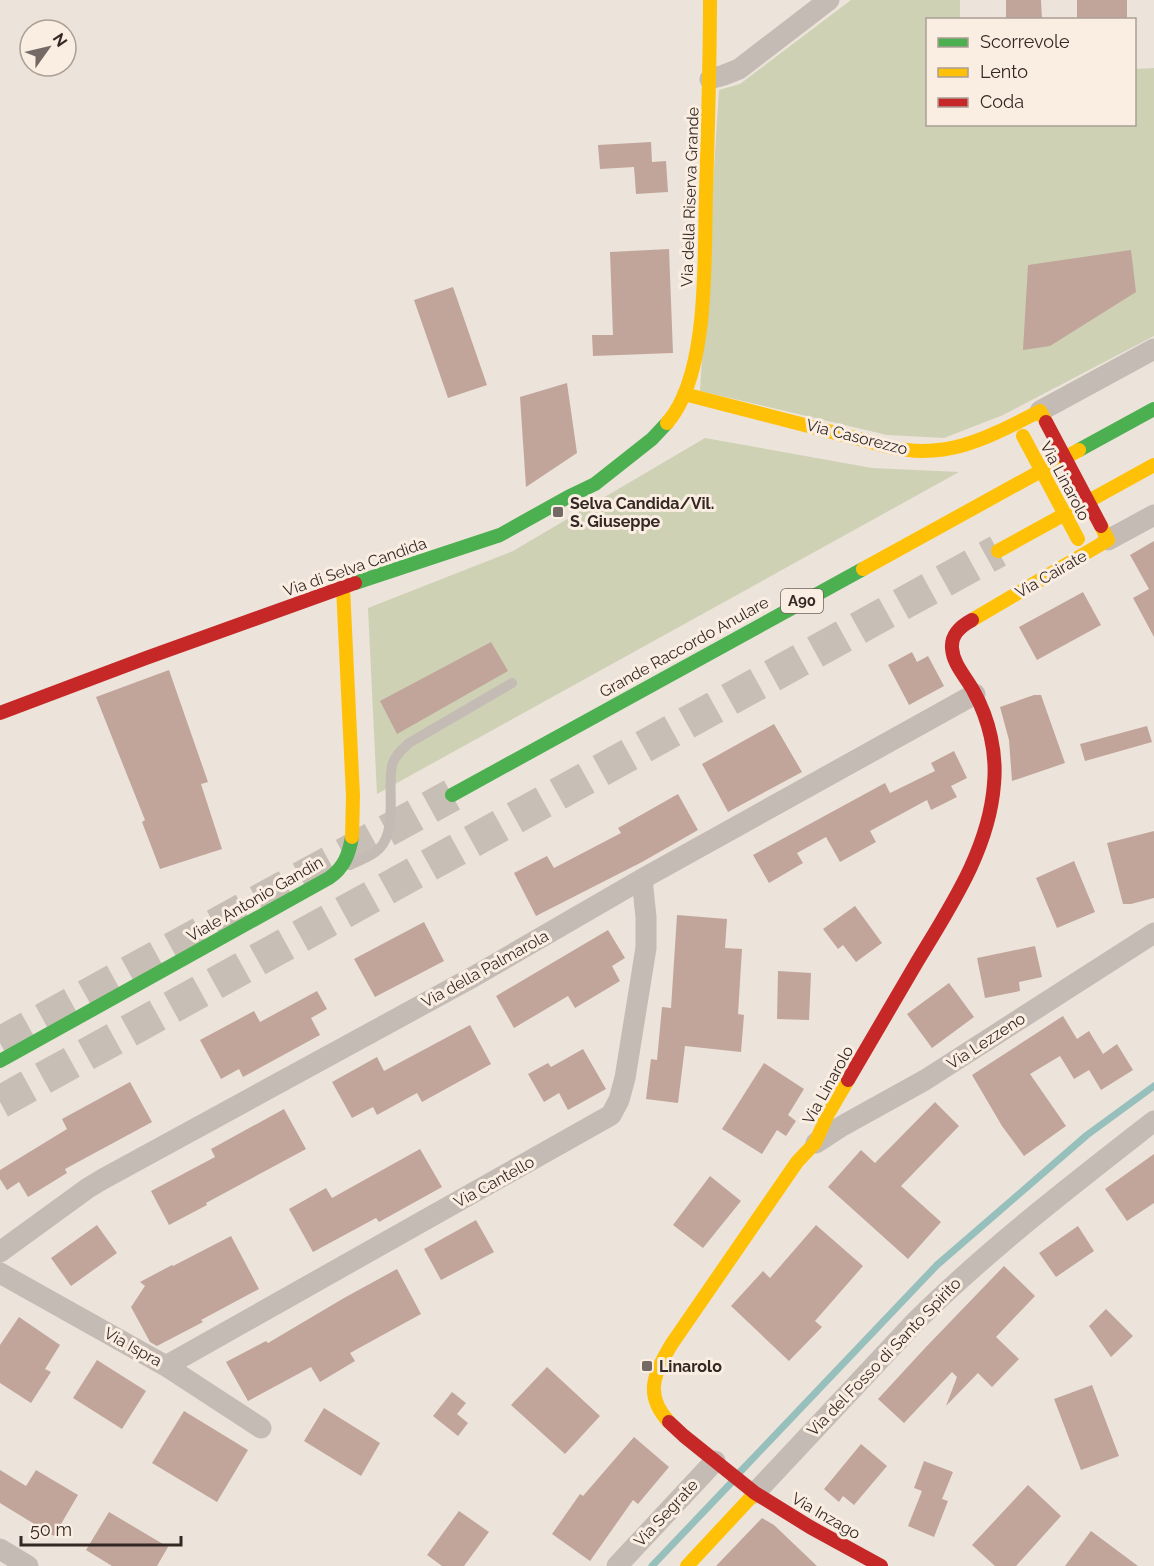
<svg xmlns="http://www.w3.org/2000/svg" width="1154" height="1566" font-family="Raleway,sans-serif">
<rect width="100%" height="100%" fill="#ece3db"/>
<path fill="#ced1b4" d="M851 0H960V19L928 20V124H1134L1135 69 1154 68V336L1003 415 944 438 887 435 700 391 719 90 740 84Z
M705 438 872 468 959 472 377 794 368 608 513 551Z"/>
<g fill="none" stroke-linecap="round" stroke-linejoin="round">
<path stroke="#97c0bd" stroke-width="7" d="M740 1472 937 1265 1087 1135 1154 1086
M652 1566 731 1483"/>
</g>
<path fill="#c1a59b" d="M1006 0H1041L1042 20H1006Z
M1077 0H1127V20H1077Z
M651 142 652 162 666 161 668 192 636 194 634 167 600 169 598 145Z
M669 249 673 353 593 356 592 335H613L610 252Z
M1131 250 1136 292 1050 346 1023 350 1028 265Z
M453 287 487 385 448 398 414 300Z
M567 383 577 453 526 487 520 397Z
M1154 541V637L1133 598 1149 589 1130 555Z
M1083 592 1101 625 1037 660 1019 627Z
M491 642 508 671 397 734 380 701Z
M912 652 917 662 928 656 944 686 909 705 888 665Z
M169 670 208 782 201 784 222 849 160 869 142 822 145 820 96 697Z
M1034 695H1041L1065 763 1012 781 1009 740 1000 707Z
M774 724 802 772 728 812 702 764Z
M1147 726 1152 742 1085 761 1080 744Z
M954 751 967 778 951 786 957 797 931 810 927 800 870 831 876 842 840 862 826 837 797 853 803 863 769 883 753 855 885 783 890 793 935 771 931 763Z
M678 794 698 830 642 862 536 916 514 873 547 856 554 868 621 833 618 828Z
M1154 831V898L1131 904H1123L1107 843Z
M1074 861 1095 912 1057 928 1036 878Z
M855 906 882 943 856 962 843 945 838 949 823 929Z
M677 915 727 919 725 948 742 949 738 1014 744 1015 741 1052 685 1046 678 1103 646 1099 651 1059 657 1060 662 1007 671 1008Z
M424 922 444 961 375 997 354 959Z
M608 930 625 958 612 966 620 981 575 1008 568 996 514 1028 496 996Z
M1035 946 1042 977 1019 982 1020 991 985 998 977 958Z
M778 971 811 973 809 1020 777 1019Z
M949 983 974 1017 932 1048 907 1014Z
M317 991 327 1009 311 1018 320 1035 243 1077 239 1069 221 1079 200 1040 254 1011 260 1022Z
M1063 1016 1077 1039 1089 1031 1103 1054 1117 1044 1133 1070 1101 1090 1089 1070 1074 1079 1060 1056 1030 1074 1066 1126 1024 1156 1002 1126 972 1075Z
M470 1025 491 1064 422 1102 417 1093 377 1115 373 1107 352 1118 332 1082 377 1057 384 1071Z
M583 1049 606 1089 568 1110 559 1093 544 1102 528 1074 548 1063 551 1067Z
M764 1063 804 1089 788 1115 796 1121 786 1136 777 1130 762 1154 722 1129Z
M130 1082 152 1122 65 1169 67 1173 28 1197 19 1182 7 1190 0 1179V1170L67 1129 62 1119Z
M935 1102 959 1126 901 1186 941 1222 908 1259 828 1187 861 1150 875 1163Z
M284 1109 306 1149 206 1203 207 1205 169 1225 151 1191 215 1157 211 1149Z
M420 1149 442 1187 379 1222 376 1218 313 1252 289 1209 326 1188 332 1198Z
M1154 1154V1203L1127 1221 1105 1189Z
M710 1176 741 1201 703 1248 673 1225Z
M476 1220 494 1252 441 1280 424 1249Z
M97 1225 117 1253 71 1286 51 1258Z
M816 1225 863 1266 815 1321 822 1327 789 1361 731 1306 763 1271 770 1278Z
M1078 1226 1094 1251 1056 1277 1039 1253Z
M231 1236 259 1289 201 1320 203 1322 157 1346 150 1342 131 1307 145 1286 140 1282 172 1265 173 1266Z
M1004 1266 1035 1296 996 1337 1019 1359 992 1387 978 1373 946 1406 957 1377 952 1372 904 1423 878 1399 926 1347Z
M397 1269 421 1314 350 1353 355 1361 320 1382 311 1367 248 1401 226 1362 266 1341 268 1343 344 1298Z
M1106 1309 1133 1336 1111 1357 1089 1326Z
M19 1317 60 1345 45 1369 51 1372 31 1403 0 1383V1345Z
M97 1360 146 1391 122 1429 73 1398Z
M547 1367 600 1416 565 1454 511 1405Z
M1092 1385 1119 1456 1081 1470 1054 1399Z
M452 1392 466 1403 457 1414 468 1423 458 1436 433 1416Z
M324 1408 380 1443 361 1476 304 1441Z
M184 1411 248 1450 217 1502 152 1463Z
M634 1437 669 1467 638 1504 633 1500 590 1561 552 1534 580 1494 583 1496Z
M861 1444 887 1466 854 1505 843 1496 839 1502 824 1489Z
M924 1461 953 1472 942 1499 948 1501 934 1537 908 1526 922 1491 914 1488Z
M0 1470 26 1486 36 1470 78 1495 54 1536 0 1503Z
M1028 1485 1061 1516 1016 1566H995L972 1545Z
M459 1511 489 1532 464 1566H442L427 1555Z
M109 1512 168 1547 157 1566H112L86 1550Z
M762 1518 774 1525 817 1566H716Z
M1091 1531 1138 1566H1065Z"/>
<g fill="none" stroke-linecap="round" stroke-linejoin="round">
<path stroke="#c7beb6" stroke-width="33" stroke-dasharray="33 16" stroke-linecap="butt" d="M0 1043 452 795
M0 1102 998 551"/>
<path stroke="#c4bbb5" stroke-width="10" d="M350 865C360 860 371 857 379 849 398 830 387 789 392 766 394 756 402 750 409 743L512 683"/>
<path stroke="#c4bbb5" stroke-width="21" d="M710 79 724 75 739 69 829 0
M1040 411 1154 349
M1108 540 1154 515
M816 1143 842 1126 925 1080 1154 933
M0 1252 88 1188 103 1179 473 977 642 879 975 694
M0 1273 166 1366 261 1428
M166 1366 611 1115 619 1100 625 1078 646 948V917L642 879
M755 1493 916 1321C990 1248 1072 1185 1154 1121
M0 1549 28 1566
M617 1566 715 1461"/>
<path stroke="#4caf50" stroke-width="14" d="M1079 450 1154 409
M355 583 500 535 568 497 595 484 652 439 667 423
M452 795 863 569
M0 1061 329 878C344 868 349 854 352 837"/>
<path stroke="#ffc107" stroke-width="14" d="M684 394 890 447C948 461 991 436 1040 411L1046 422
M667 423C710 375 704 254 706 192 708 128 710 64 710 0
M998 551 1154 465
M863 569 1079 450
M343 587 353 796 352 837
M972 620 1108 540 1101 526
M669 1422C643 1394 655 1373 671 1345L797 1162 815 1143 828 1114 848 1080
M687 1566 755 1493"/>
<path stroke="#c62828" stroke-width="14" d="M0 713 146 658 355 583
M848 1080C871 1040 894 1001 917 962 950 907 989 850 994 784 997 753 989 719 974 692 967 678 953 665 952 648 951 634 961 626 972 620
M669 1422 684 1436 755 1493 810 1527 881 1566"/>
<path stroke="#ffc107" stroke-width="14" d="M1023 436 1078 539"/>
<path stroke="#c62828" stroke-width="14" d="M1046 422 1101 526"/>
</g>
<g fill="#746964" stroke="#faede1" stroke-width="2">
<rect x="552" y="506" width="12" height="12" rx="3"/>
<rect x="641" y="1360" width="12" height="12" rx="3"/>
</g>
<g text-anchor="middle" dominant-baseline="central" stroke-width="6" stroke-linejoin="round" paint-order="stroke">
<rect fill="#faede1" stroke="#6f635d" stroke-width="1.5" x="781" y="589" width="42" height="24" rx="4.5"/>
<g font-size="15" font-weight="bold" fill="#342824">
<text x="802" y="601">A90</text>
</g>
<g font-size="16" fill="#342824" stroke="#faede1">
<text transform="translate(690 197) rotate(-88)">Via della Riserva Grande</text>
<text transform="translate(857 437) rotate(14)">Via Casorezzo</text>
<text transform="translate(1065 481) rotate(62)">Via Linarolo</text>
<text transform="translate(355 567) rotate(-19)">Via di Selva Candida</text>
<text transform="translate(1051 574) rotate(-30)">Via Cairate</text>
<text transform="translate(684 647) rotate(-29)">Grande Raccordo Anulare</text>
<text transform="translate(255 899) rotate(-30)">Viale Antonio Gandin</text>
<text transform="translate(485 969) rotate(-29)">Via della Palmarola</text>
<text transform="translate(986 1041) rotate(-33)">Via Lezzeno</text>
<text transform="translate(828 1085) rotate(-61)">Via Linarolo</text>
<text transform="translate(494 1182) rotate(-29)">Via Cantello</text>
<text transform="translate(133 1347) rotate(29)">Via Ispra</text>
<text transform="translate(884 1357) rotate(-46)">Via del Fosso di Santo Spirito</text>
<text transform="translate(666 1513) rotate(-47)">Via Segrate</text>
<text transform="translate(826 1516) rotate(30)">Via Inzago</text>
</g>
<g font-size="16" font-weight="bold" fill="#342824" stroke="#faede1" text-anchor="start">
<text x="570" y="503">Selva Candida/Vil.<tspan x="570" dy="18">S. Giuseppe</tspan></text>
<text x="659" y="1366">Linarolo</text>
</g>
</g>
<rect x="926" y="18" width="210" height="108" fill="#faede1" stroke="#ab9e95" stroke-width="1.5"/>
<rect x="938" y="38" width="30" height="9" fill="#4caf50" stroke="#ab9e95" stroke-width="1.5"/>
<text x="980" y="48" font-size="18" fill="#342824">Scorrevole</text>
<rect x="938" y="68" width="30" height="9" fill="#ffc107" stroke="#ab9e95" stroke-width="1.5"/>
<text x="980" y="78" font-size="18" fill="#342824">Lento</text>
<rect x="938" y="98" width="30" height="9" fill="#c62828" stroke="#ab9e95" stroke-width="1.5"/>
<text x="980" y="108" font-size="18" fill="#342824">Coda</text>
<g transform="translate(48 48) rotate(56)"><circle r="28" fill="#faede1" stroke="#ab9e95" stroke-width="1.5"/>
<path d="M0-4.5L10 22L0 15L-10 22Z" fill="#746964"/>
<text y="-9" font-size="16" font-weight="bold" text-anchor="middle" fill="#342824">N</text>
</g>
<path d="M21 1536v9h160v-9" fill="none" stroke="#342824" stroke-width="3"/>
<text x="30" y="1536" font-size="18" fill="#342824" stroke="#faede1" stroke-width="4.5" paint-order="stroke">50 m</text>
</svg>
